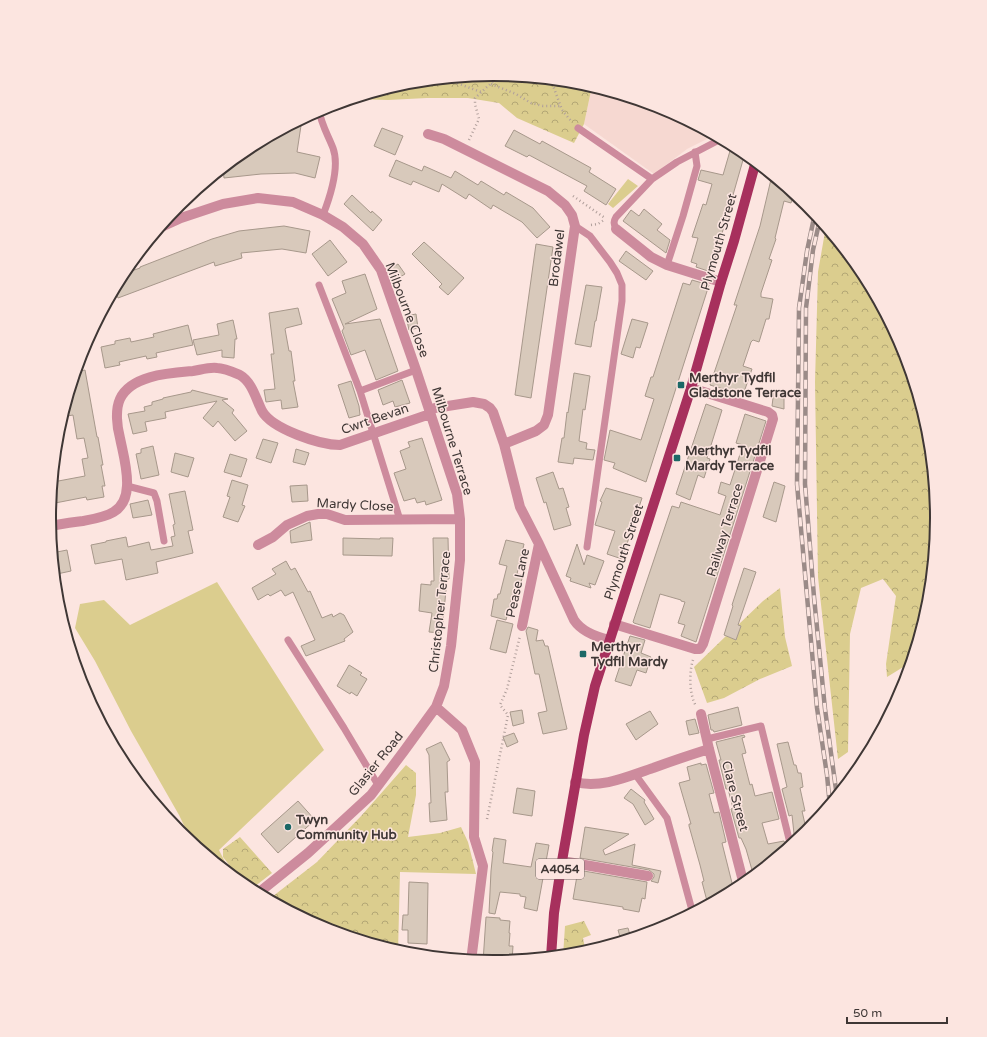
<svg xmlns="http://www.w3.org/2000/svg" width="987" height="1037" font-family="'Varela Round',sans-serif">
<defs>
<pattern id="forest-crowns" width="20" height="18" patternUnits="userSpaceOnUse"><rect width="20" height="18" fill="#dbcd8e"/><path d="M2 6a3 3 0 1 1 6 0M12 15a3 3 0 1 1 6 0" fill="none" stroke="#b3a775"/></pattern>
</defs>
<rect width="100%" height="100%" fill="#fce5e0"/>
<path fill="#f6d8d1" d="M592 86 664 108 715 135 687 149 654 174 584 124Z"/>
<path fill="#dbcd8e" d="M628 179 638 186 613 208 608 204Z
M217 582 324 750 219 850 232 876 193 844 179 815 131 731 95 661 75 628 80 604 104 600 130 625Z"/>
<path fill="url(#forest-crowns)" d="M494 74 580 83 592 86 584 124 574 143 517 118 499 103 468 98H427L388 100 353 99 407 83Z
M826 226 863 272 904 349 929 432 938 519 929 605 913 661 887 677 886 664 896 596 883 579 861 588 850 634 848 752 838 759 818 577 815 382 818 272Z
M780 588 785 637 792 666 760 679 724 698 707 703 694 667 726 636 736 640 741 626 738 625 763 601Z
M406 765 416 773V795L408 837 440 833 461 827 468 842 476 874 400 872 398 952 323 929 268 900 317 862 362 815Z
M240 837 272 873 250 890 247 888 223 857V849Z
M584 921 591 935 583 938 586 953 563 956 565 926Z"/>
<path fill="#d8c9bb" stroke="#a7988b" d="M302 119 297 152 320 157 315 178 295 173 261 174 224 178 223 168 247 149Z
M382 128 403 136 395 155 374 146Z
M514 130 540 144 542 141 591 168 589 172 616 189 606 205 584 191 587 186 529 155 527 157 505 146Z
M732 144 745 153 711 272 696 267 697 264 691 262 698 238 692 237 703 204 706 205 712 184 698 180 701 170 723 175Z
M396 160 422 171 424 166 451 178 455 171 478 185 481 181 504 195 506 192 533 208 550 227 537 238 522 222 493 205 491 209 469 194 466 199 442 184 439 192 413 181 411 185 389 176Z
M772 175 794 193 791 203 784 201 775 238 776 239 769 259 772 260 761 293V297L773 299 769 319H766L759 342 753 340 751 342 743 366 752 369 743 395 710 385 737 305H734L760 226Z
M352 195 371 213 372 211 382 220 373 231 344 204Z
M644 209 662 224 657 230 670 240 666 253 623 221 631 210 639 216Z
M284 226 310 231 306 253 282 249 241 253 242 258 215 266 214 262 118 298 114 289 123 274 140 268V267L212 239 239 231Z
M330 240 347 262 328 276 312 254Z
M424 242 464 278 448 295 439 287 442 284 412 254Z
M536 244 553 247 531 398 515 395Z
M626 251 653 271 646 280 619 261Z
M398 264 405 274 392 282 388 270Z
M365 274 377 309 345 324 380 319 398 371 376 380 365 350 351 355 342 331 344 328 332 299 346 293 342 281Z
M692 280 709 285 646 482 613 468 615 463 604 460 610 430 641 440 654 399 645 396 651 377H653L683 283 690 285Z
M586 285 602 287 596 321H595L591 347 575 344Z
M298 308 302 324 286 328 285 329 289 351H291L295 381H293L298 407 282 409 281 400 266 402 264 390 275 389 271 354H274L269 313Z
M416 314 418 328 409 330 406 316Z
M632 319 648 323 640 348 636 347 633 358 621 354Z
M233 320 237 339H235L234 358 222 357V350L197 355 193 340 219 335 217 324Z
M188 325 193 345 156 353 157 357 147 359 146 356 119 362 120 365 105 368 101 347 115 344V341L130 338 131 342 154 337 153 334Z
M85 370 97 437H98L103 465H101L105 486H102L104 497 87 500 86 497 50 504 53 482 85 476 82 459 88 458 84 438 77 439 73 415 62 417 76 372Z
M574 373 590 376 585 410 583 409 579 441 587 443 586 449 595 450 593 460 574 458 573 464 558 462 562 438H564L567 412 568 413Z
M402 380 410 403 395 407 393 401 383 405 378 390Z
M351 381 359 406 360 415 349 418 338 385Z
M192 390 228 399 222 400 234 410 232 413 247 431 235 441 218 421 213 427 203 418 217 401 165 412 166 418 145 422 147 431 133 434 128 414 145 411 144 407 152 405V402L163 399V398L191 392Z
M774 390 784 391V409L772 406Z
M706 404 722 410 707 458 710 459 704 478 698 475 690 500 676 494Z
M745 414 766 421 696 642 681 636 685 625 678 623 685 602 681 601V600L660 594 650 628 634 623 633 622 672 506 679 508 681 502 720 515 726 496 718 493 721 482 730 485 743 445 736 443Z
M422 438 442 500 426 505 425 501 417 503 415 498 404 501 394 473 406 469 400 451 410 447 408 442Z
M263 439 278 443 271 463 256 458Z
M153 446 159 475 141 479 136 454 141 453V449Z
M296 449 309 453 305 465 293 462Z
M175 453 194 458 188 477 171 472Z
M230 454 247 459 241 477 224 472Z
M553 472 559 489 563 488 569 507 566 508 571 525 554 530 546 502 544 503 536 478Z
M232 480 248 485 242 505 245 506 238 522 223 517 230 497 227 496Z
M774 482 785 486 776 522 763 517Z
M307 485 308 501 292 502 290 486Z
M606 488 642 498 622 559 607 554 615 531 595 525 602 502 600 501Z
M185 491 193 530 188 531 193 553 156 562 158 573 126 580 122 559 95 564 91 545 106 542V541L126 537 128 547 149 542 151 550 173 546 171 537 175 536 173 525 175 524 169 494Z
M148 500 152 515 133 518 130 504Z
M310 522 312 540 291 543 290 531Z
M343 538 380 539V538H393L392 556 343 555Z
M433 538H448L449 579H447L442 633 429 632 432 613 419 611 421 584 431 585V581H434Z
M506 540 524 544 517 574 523 575 517 597 512 596 506 620 491 616 494 599H497L498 594H500L507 566 499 564Z
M577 544 584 565 587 555 604 561 595 585 589 583 591 588 570 581 571 578 566 576Z
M67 550 71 571 57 574 56 570H54L52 553Z
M286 561 291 570 295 568 308 592 310 591 322 618 332 614 333 617 340 613 344 615 353 632 344 639 345 641 306 656 301 646 315 640 293 592 285 596 281 590 270 596 268 594 258 600 252 588 276 574 272 569Z
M744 568 756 572 738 625 741 626 736 640 724 635 733 606 732 605Z
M497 620 513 624 506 653 490 649Z
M528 627 538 630 536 641 543 640 545 646H548L567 729 543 734 538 713 547 711 539 674H535L526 631Z
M630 636 645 640 641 653 651 657 646 673 637 670 631 686 615 681Z
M349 665 362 673 360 675 367 679 357 696 351 692 350 694 337 686Z
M738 707 742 725 714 732 713 730H711L708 715Z
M522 710 524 723 513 726 510 712Z
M650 711 658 724 636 740 626 724Z
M695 719 699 733 689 735 686 721Z
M514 733 518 742 507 747 503 737Z
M744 735 745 737 742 738 746 753 742 754 750 785 752 784 755 796 772 792 779 819 762 823 768 844 784 841 787 850 754 877 746 849 741 838H739L731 809 733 808 728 789H726L719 760H721L716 742Z
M441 742 450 760 447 762 448 792H445L447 820 430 822 429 803H431L429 755 426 749Z
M788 742 794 765H796L798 773H801L803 787 800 788 805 811H802L807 833 795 843 792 815 789 816 782 789 787 787 777 744Z
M701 763V765L706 764 714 793 709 794 714 813 719 812 726 842 722 843 734 891 721 899 720 897 707 901 702 882 704 881 700 865 689 826V824H691L679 783 690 780 687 767Z
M517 788 535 791 532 816 513 813Z
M631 789 645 800 644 802 654 819 645 825 633 804 624 798Z
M298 801 315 820 278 853 261 834Z
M585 827 629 834 603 850 605 855 635 844 632 865 661 871 658 883 651 881 654 877V874L649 870 580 858Z
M494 838 506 840 503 863 531 867 536 843 549 845 537 911 524 908 526 897 520 896V894L500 892 495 914 489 913 491 871 493 852 492 851Z
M578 870 647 882 645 899 642 898 639 912 623 909V907L573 899Z
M409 882 428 883 427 944 408 943V930H402L403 915H408Z
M486 917 500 918V920L510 921 509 933H510L509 946H513L512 961 493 963 483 962Z
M628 928 631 938 621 940 618 930Z"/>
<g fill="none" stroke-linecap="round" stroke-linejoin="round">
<path stroke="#b09f9b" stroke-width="2.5" stroke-dasharray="1 3" stroke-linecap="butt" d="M446 79 481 92
M551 80 562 110 572 122
M491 84 516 94 531 103 543 106H561
M469 140 479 119 475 104V98L500 75
M573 196 605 218
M591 225 598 224 604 220
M693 660C689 672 689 694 696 706
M487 819 508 715 500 705 507 689 520 636"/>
<path stroke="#cd8b9d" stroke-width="7" d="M319 110C321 124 328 135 333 148 340 167 330 197 323 215
M578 128 652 179
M575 226 590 236 610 262 617 273 622 285V301L587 547
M616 229C614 224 613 222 616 217L652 179 677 162 721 139
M667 265 683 216 697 166 695 152
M319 285 360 391 400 520
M360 391 416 370
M127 486 154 493 157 501 164 541
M288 640 344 728 378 785
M707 739 761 726 791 847
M635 774 667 818 693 914"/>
<path stroke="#cd8b9d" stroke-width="10" d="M428 134 444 139 548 191 565 205 572 215 575 226 548 415 544 425 536 431 504 444
M159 228 181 218 223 204 258 198 293 202 323 215 343 227 363 244 381 270 416 370 457 494 460 519V560L451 646 444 686 436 707 404 751 371 795 308 853 257 894
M616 229 651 257 667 265 721 282
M429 411 435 408 473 402 484 404 490 408 493 412 504 444 520 507 539 544 574 620C582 632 596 637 610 640
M50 526C61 524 72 522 83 521 105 517 126 514 127 486 128 470 123 453 120 438 117 427 115 410 120 399 131 375 170 373 193 371 200 370 209 367 217 368 224 368 233 372 240 375 252 382 256 399 262 411 272 429 320 445 340 445L430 414
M258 545 273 537 287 525 307 516 318 514H327L345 520 460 519
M614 624 695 649H700L703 644 773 419 772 415 768 412 691 388
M522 626 539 544
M436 707 462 730 475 762 474 837 483 866 471 961
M701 714 709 749 744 885
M575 782C601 789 629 776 653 768 672 761 690 755 709 749
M562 861 648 876"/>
<path stroke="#a7305d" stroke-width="10" d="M551 957 554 913 562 861 584 735 595 686 691 388 721 282 734 241 756 161"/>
<defs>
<path id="rail" d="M815 213 807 251 799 308 797 484 817 708 827 775 830 806
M820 219 813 250 806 308 805 484 814 597 825 709 837 797"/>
</defs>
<use href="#rail" stroke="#9b8b88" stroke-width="4.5"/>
<use href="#rail" stroke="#fce5e0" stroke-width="3" stroke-dasharray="9" stroke-linecap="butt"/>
</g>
<g fill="#1c6866" stroke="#fce5e0" stroke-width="1.5">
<rect x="677" y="381" width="8" height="8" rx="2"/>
<rect x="673" y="454" width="8" height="8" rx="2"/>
<rect x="579" y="650" width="8" height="8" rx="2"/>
<circle cx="288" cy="827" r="4"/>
</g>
<g text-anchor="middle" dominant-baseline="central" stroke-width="3" stroke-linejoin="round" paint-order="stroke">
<rect fill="#fce5e0" stroke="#786b68" stroke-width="1" x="536" y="859" width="48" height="20" rx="3"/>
<g font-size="12" font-weight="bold" fill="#3f3735">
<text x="560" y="869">A4054</text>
</g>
<g font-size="13" fill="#3f3735" stroke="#fce5e0">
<text transform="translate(719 242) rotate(-74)">Plymouth Street</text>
<text transform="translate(557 258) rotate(-83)">Brodawel</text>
<text transform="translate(407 310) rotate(69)">Milbourne Close</text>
<text transform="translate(375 419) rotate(-19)">Cwrt Bevan</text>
<text transform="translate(452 441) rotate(73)">Milbourne Terrace</text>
<text transform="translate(355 505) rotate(3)">Mardy Close</text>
<text transform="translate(725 530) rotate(-73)">Railway Terrace</text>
<text transform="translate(624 552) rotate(-72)">Plymouth Street</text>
<text transform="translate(518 583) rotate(-78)">Pease Lane</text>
<text transform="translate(440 612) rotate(-84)">Christopher Terrace</text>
<text transform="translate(376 764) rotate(-51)">Glasier Road</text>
<text transform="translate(735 796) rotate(75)">Clare Street</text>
</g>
<g font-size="13" font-weight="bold" fill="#3f3735" stroke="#fce5e0" text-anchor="start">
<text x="689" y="378">Merthyr Tydfil<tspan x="689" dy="15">Gladstone Terrace</tspan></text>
<text x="685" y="451">Merthyr Tydfil<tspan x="685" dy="15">Mardy Terrace</tspan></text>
<text x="591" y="647">Merthyr<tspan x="591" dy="15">Tydfil Mardy</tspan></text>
<text x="296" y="820">Twyn<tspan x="296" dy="15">Community Hub</tspan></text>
</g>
</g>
<path d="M0 0H987V1037H0ZM56 518a437 437 0 1 1 874 0a437 437 0 1 1-874 0Z" fill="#fce5e0" fill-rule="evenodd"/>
<path fill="none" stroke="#3f3735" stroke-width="2" d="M56 518a437 437 0 1 1 874 0a437 437 0 1 1-874 0Z"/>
<path d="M847 1017v6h100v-6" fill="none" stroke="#3f3735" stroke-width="2"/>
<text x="853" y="1017" font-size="12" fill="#3f3735" stroke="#fce5e0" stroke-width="3" paint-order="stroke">50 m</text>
</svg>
